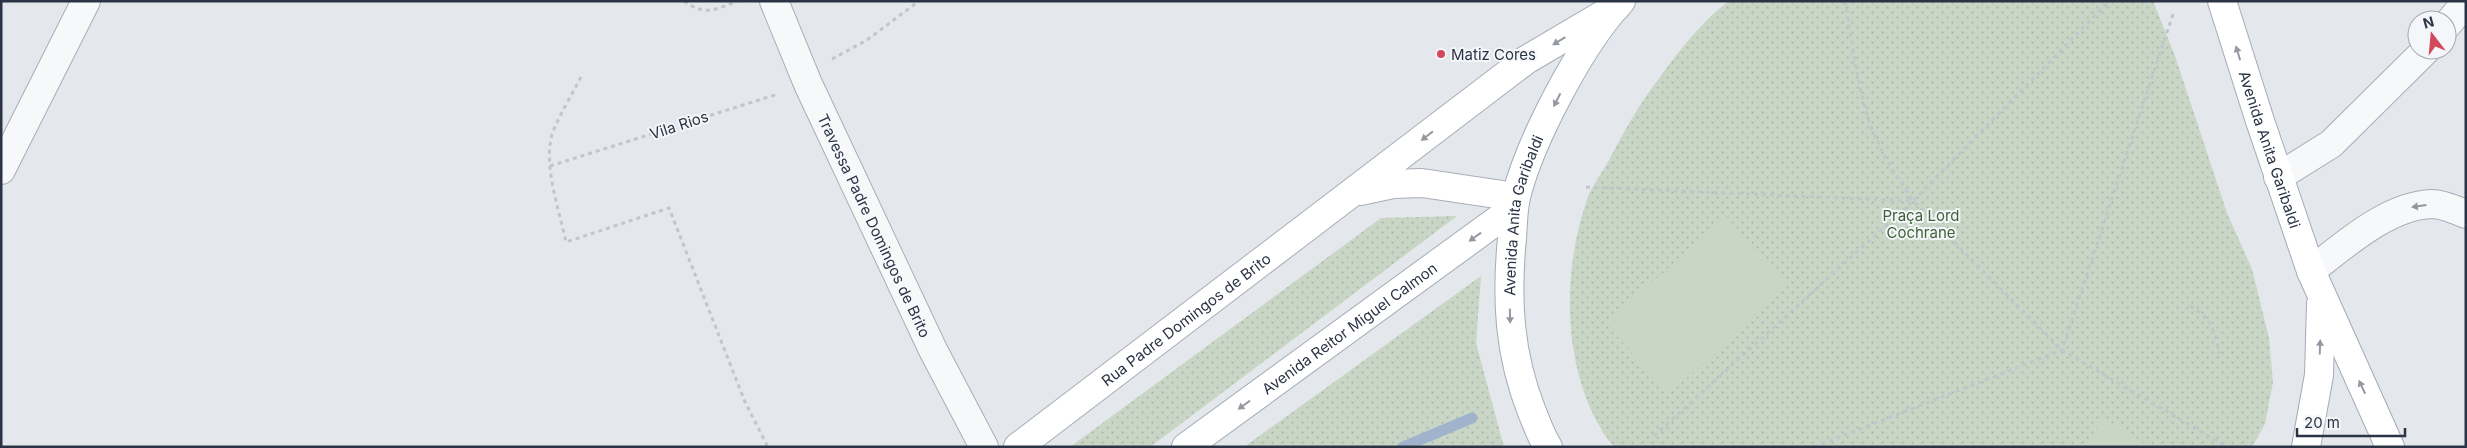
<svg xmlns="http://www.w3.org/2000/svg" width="2467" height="448" font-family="Inter,sans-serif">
<defs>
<pattern id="grass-dots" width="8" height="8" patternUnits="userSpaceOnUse" patternTransform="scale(1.25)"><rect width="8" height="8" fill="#c9d6c5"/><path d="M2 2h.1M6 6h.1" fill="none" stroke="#adb8ab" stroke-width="1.8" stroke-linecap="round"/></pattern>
</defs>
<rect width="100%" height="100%" fill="#e4e7ec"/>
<path fill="url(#grass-dots)" d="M1729 1H2153L2175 56 2227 213 2252 269 2269 338 2273 382 2265 424 2252 447H1614C1562 383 1560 276 1587 200 1591 188 1600 175 1607 164 1623 133 1639 104 1660 77 1679 51 1703 20 1729 1Z
M1457 216 1150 447H1070L1381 218Z
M1481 276 1476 343 1504 447H1244Z"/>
<path fill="#c9d6c5" d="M1726 216 1789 285 1669 394 1606 324Z
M2104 418 2150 447H2083Z"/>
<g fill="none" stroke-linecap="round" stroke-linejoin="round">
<path stroke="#9fb4cc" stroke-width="11" d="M1403 447 1472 418"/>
<defs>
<g id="minor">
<path id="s1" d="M774 1 808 84 933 350 984 447"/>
<path d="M2447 25 2466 2"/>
<path d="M1 170 86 1"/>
<path d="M2278 177 2331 144 2426 50"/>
<path d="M2311 271C2344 245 2389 205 2432 204 2442 204 2456 210 2466 214"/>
</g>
<g id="secondary">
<path d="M1360 191 1393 184 1422 183 1516 197"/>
<path id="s2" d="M1018 447 1526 60 1616 7"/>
</g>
<g id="primary">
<path id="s3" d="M2222 1 2260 121 2311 271 2390 447"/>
<path id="s4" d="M1186 447 1514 208"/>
<path id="s5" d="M1548 447C1541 436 1537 424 1532 412 1509 354 1506 300 1512 238 1513 224 1513 210 1516 197 1530 141 1581 43 1621 1"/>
<path d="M2306 447 2319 375 2321 304"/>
</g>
</defs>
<use href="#minor" stroke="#a9aeb7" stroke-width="30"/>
<use href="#secondary" stroke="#a9aeb7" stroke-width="30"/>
<use href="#primary" stroke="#a3abb8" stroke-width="30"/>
<path stroke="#c2c5cb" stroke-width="3" stroke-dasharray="4 4" stroke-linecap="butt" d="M684 1C706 17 715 9 738 1
M1845 1C1852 41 1857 83 1869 121 1879 150 1896 176 1913 201
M832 59 867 40 919 1
M581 77C572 94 562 111 554 129 541 160 559 209 566 242L669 208 745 402 768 447
M550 166 778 94
M1586 187 1913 201 2109 1
M2190 306C2209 315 2217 334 2219 354
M1654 436 1913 201 2062 350 2227 447
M1814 447 2062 350 2173 14"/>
<use href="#minor" stroke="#f7f8fa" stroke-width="28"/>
<use href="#secondary" stroke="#fff" stroke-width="28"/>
<use href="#primary" stroke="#fff" stroke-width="28"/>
</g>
<defs><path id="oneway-solid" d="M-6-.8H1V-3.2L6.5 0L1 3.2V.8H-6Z" transform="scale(1.25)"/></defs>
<g fill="#959aa2">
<use href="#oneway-solid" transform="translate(1559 41) rotate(149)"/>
<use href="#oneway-solid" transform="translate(2238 53) rotate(-107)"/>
<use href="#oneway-solid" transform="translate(1557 100) rotate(117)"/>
<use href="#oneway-solid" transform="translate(1427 136) rotate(142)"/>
<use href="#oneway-solid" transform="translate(1475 237) rotate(144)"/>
<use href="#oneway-solid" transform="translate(1510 316) rotate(89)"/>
<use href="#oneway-solid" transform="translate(2320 347) rotate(-88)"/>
<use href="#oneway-solid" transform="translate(2362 387) rotate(-115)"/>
<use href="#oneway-solid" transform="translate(1244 405) rotate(144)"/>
</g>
<use fill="#9196a0" href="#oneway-solid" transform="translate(2419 206) rotate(172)"/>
<circle fill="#d1495b" stroke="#f4f6f9" stroke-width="2" cx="1441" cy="54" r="5"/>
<g text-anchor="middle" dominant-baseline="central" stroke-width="4" stroke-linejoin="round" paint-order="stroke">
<g font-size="15" fill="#2b3445" stroke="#f4f6f9" text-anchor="start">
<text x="1451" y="54">Matiz Cores</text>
</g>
<g font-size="15" fill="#2b3445" stroke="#f4f6f9">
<text transform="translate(679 125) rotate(-18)">Vila Rios</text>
<text stroke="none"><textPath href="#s3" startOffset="156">Avenida Anita Garibaldi</textPath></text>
<text stroke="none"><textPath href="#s5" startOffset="240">Avenida Anita Garibaldi</textPath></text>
<text stroke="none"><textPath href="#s1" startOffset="246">Travessa Padre Domingos de Brito</textPath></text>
<text stroke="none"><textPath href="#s2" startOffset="211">Rua Padre Domingos de Brito</textPath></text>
<text stroke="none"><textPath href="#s4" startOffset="202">Avenida Reitor Miguel Calmon</textPath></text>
</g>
<g font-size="15" fill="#3f6138" stroke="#f4f6f9">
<text x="1921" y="215">Praça Lord<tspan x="1921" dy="17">Cochrane</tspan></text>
</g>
</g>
<rect width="2467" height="448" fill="none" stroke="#2b3445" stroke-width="5"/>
<g transform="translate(2432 35) rotate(344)"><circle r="24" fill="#f4f6f9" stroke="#a4a8b1"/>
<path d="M0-4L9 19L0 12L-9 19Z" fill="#d1495b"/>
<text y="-8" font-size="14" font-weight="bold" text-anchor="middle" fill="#2b3445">N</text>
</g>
<path d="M2297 428v8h108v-8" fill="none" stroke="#2b3445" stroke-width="2.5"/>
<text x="2304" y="428" font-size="15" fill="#2b3445" stroke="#f4f6f9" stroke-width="4" paint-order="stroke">20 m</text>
</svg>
